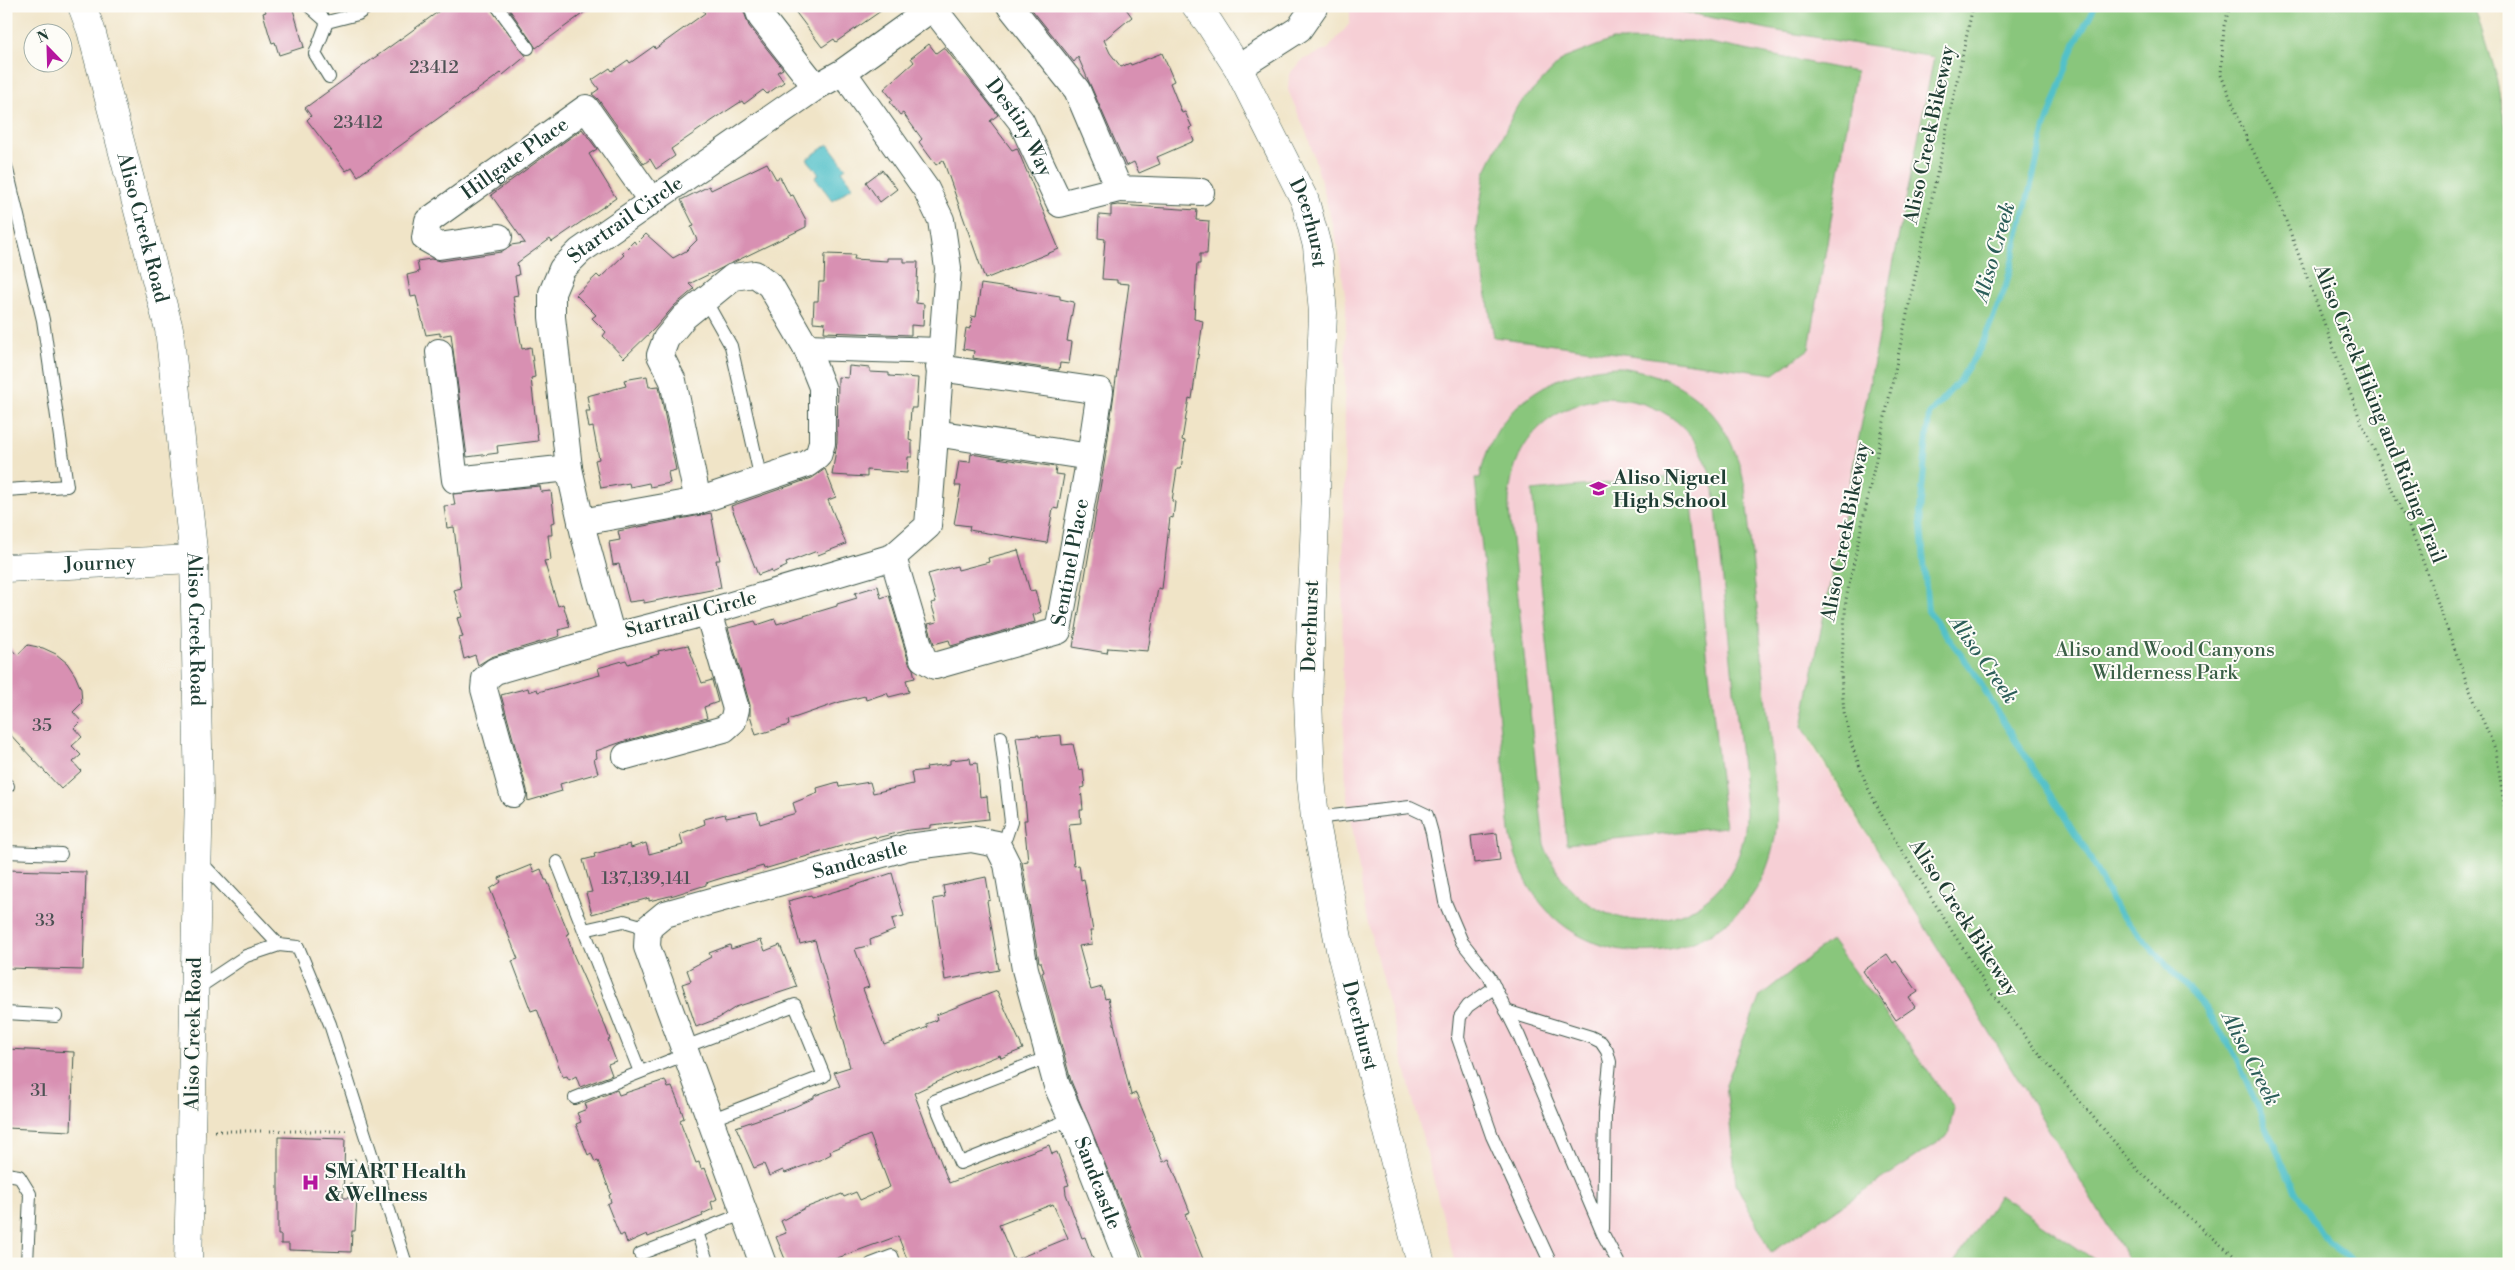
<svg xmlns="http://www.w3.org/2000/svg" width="2515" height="1270" font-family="'Libre Bodoni',serif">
<rect width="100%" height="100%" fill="#fdfcf7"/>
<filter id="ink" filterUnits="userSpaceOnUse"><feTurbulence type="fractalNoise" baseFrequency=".02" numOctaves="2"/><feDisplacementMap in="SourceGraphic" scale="10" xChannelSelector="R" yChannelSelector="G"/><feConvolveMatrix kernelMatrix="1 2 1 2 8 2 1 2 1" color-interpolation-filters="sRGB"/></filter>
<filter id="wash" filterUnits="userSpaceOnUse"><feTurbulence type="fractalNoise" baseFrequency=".0096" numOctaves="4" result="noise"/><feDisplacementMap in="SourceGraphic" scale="20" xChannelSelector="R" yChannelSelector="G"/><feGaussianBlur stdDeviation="1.12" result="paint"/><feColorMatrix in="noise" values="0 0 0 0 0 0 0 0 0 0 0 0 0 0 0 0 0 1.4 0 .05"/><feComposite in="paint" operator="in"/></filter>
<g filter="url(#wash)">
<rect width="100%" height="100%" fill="#f0e4c7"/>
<path fill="#f6cfd5" d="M1350 6H1655L1772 30 1934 57 1808 740 2131 1258 2139 1264H1455L1366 916 1346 786 1342 675 1346 302 1339 252 1323 188 1308 137 1288 90 1289 74 1302 60 1328 49 1350 23Z"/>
<path fill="#89c67c" stroke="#548258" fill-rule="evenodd" d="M1655 6H2474L2496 77 2509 145V1264H2135L2128 1259 1802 726 1934 57 1772 30Z
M1612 40 1700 41 1856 72 1809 349 1774 374 1494 337 1476 231 1485 173 1516 108 1563 59Z
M1620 367C1691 377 1732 418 1745 487L1777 805C1781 983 1541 1007 1510 832L1475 478H1480C1492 407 1552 368 1620 367ZM1602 398C1663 398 1703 430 1714 490L1746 808C1749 935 1588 965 1544 844L1509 511C1507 450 1541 409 1602 398Z
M1689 475 1725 827 1567 844 1532 491Z
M1831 940 1954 1107 1948 1136 1771 1252 1736 1184 1726 1084 1760 996Z
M1999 1195 2095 1260 2100 1264H1953Z"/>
<path fill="#53c1c9" stroke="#397f7e" d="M828 144 846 168 842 171 853 186 833 201 815 178 819 174 807 159Z"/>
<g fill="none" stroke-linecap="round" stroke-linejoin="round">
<path stroke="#53c1c9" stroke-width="6" d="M2095 6 2075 44 2045 128 2006 286 1981 347 1959 381 1929 415 1920 513 1928 611 1974 672 2004 723 2086 850 2116 909 2206 1009 2234 1053 2294 1189 2327 1241 2357 1264"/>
</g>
<g id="blocks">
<path fill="#d890b2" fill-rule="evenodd" d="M264 6H292L304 47 279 55 275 42 272 43 269 34 263 13 266 12Z
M446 6H489L526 56 503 75 501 73 358 176 352 167 346 171 307 120 311 116 305 108Z
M507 6H593L536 48Z
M699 6H742L749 26 783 69 777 72 784 82 767 94 763 90 744 104 742 101 722 114 671 149 675 156 656 169 650 159 644 164 598 99 592 94 599 89 592 80 610 68 612 71 628 60 630 63 654 46 655 49 705 13Z
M791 6H888L836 42 834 39 822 47Z
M1029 6H1124L1132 17 1104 40 1110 53 1121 67 1130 63 1131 65 1162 53 1174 81 1170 83 1182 113 1185 112 1192 127 1189 128 1194 141 1157 157 1160 164 1139 173 1134 162 1126 166 1078 57 1074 62Z
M929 44 936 53 944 47 998 115 990 121 1012 150 1017 148 1059 249 985 279 943 160 936 165 919 142 922 139 903 113 900 115 890 102 893 100 884 89 914 62 911 58Z
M582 129 597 149 589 154 616 198 552 242 550 239 517 263 519 275 515 276 518 295 513 296 522 349 531 347 535 377 531 378 538 441 497 446 498 453 467 457 451 334 440 336V333L426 335 416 296 411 297 407 275 419 272 417 261 431 259 441 261 501 252 511 245 525 243 491 195Z
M767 163 776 179 780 177 790 196 793 195 806 220V227L689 284 694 289 674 306 655 328 624 358 603 336 606 332 592 318 596 315 576 295 597 275 600 278 624 255 622 253 634 241 636 244 646 234 673 258 686 251 697 240 691 227 694 226 681 200 709 186 711 190Z
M882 170 897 189 880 202 866 182Z
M1118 205 1197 210 1196 220 1209 221 1207 254H1200V264H1197L1194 319 1203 321 1192 399 1189 398 1182 440 1185 441 1181 469H1177L1172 501 1175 502 1173 518 1170 517 1162 589 1158 588 1148 651 1108 648 1107 653 1073 647 1105 459 1129 284 1117 283V280L1102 279 1105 239 1098 238 1099 215 1111 216V206Z
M825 254 855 255 854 259 887 261V258H904V262H918L916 303 924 304 923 326 911 325V335L824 332 825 323 813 322 814 301H818L819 282H824Z
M981 284 1060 296V299L1074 302 1067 341 1072 342 1069 364 1060 363 1059 370 973 358 974 351 963 349 966 328 970 329 972 316 976 317Z
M849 366 870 368V372L889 373V376L918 378 916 408H911L909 440 912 441V457H908L907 473 867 470V477L832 475 837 443 838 377 848 378Z
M647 376 649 387 659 386 676 470 668 472 670 483 650 487 649 483 630 487 629 483 601 488 595 460 599 459 593 427 589 428 586 411H590L587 396 626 386 624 380Z
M971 454 1056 467 1055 474 1064 475 1058 509 1053 508 1047 543 969 530 970 526 954 524 961 486H955L959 461 970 462Z
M825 469 836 497 828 500 846 544 818 555 817 551 786 563 787 566 772 573 771 570 758 575 731 506 812 478Z
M540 486 541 492 551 491 555 522 551 523 552 535H548L551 560 544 561 558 606 563 604 570 627 558 630 560 636 491 657 478 665 475 655 464 659 459 638 463 637 457 618 462 617 454 590 461 588 454 527 447 528 444 506 455 505 453 494Z
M711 513 720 560H716L721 588 644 603V600L629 602 619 564 613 565 609 542 620 540 618 531Z
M1018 550 1030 591 1035 590 1041 612 1033 615 1035 622 951 646 949 640 934 644 928 624 937 622 931 603 936 602 928 574 957 566 958 570 989 562 988 558Z
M878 586 881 598 889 595 909 663 913 669 915 678 906 680 909 692 889 697 887 693 866 700 865 696 840 702 788 720 789 725 756 735 750 715V705L728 628 755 621 757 625 775 619 777 624 837 606V604L857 598 855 593Z
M6 643 17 655 28 645 43 648 56 654 67 663 75 675 81 689 82 703 73 712 81 721 74 728 82 737 72 746 81 755 73 762 81 771 61 789 6 730Z
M688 645 702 683 712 680 718 702 704 707 707 718 622 742 596 751 597 758 594 759 598 773 560 784 562 791 528 801 527 790 501 695 528 688 529 692 537 689 538 692 600 675 598 668 626 660 628 664 659 654 658 651Z
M1039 735V737L1061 735 1062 745 1073 744 1079 770 1083 769 1085 787 1081 788 1083 810H1080L1081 823 1069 824 1074 866 1079 865 1081 880 1084 879 1093 931H1090L1092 944 1079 946 1091 990 1102 987 1105 999 1108 998 1131 1095 1136 1093 1163 1162 1169 1159 1190 1212 1185 1214 1205 1264H1146L1071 1081 1042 973 1044 972 1041 962H1039L1022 862 1028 861 1024 820H1027L1023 781 1016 737Z
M970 758 971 764 977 763 980 797 987 796 989 819 931 825V828L909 830 876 838 875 836 764 869 763 866 725 877 706 883V885L674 895 649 901V898L592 914 586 893 592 892 583 860 595 857 594 854 630 844 631 848 646 843 649 854 683 845 680 834 705 824 704 819 725 814 726 818 757 812 760 824 796 813 793 803 818 793 817 788 838 782 839 787 870 782 873 793 913 784 911 772 927 770 926 767 950 764V760Z
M1497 833 1500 860 1474 863 1471 836Z
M531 865 534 872 541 869 545 880H547L569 934 567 935 574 956 606 1028 610 1039 608 1040 616 1061 608 1064 612 1075 580 1087 576 1076 569 1080 567 1076 563 1077 537 1009 531 1011 512 961 518 959 490 889 501 882 499 878Z
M6 870 86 872 83 970 6 968Z
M892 873 904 916 892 919 895 930 870 940 871 945 855 949 869 987 863 989 884 1044 928 1027 926 1024 937 1020 936 1015 997 991 1023 1049 1001 1058 1000 1055 963 1070 914 1093 949 1183 1049 1145 1052 1154 1057 1152 1069 1185 1065 1186 1066 1194 1082 1238 1085 1237 1095 1264H909L898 1236 821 1264H787L776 1237 786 1233 781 1221 805 1208 842 1194 844 1197 856 1192 860 1200 890 1187 870 1135 830 1151 831 1154 822 1159 785 1173 783 1170 769 1176 764 1164 754 1168 736 1127 794 1107 814 1098V1096L840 1086 834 1072 850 1067 815 940 800 944 788 901 811 895 812 898 850 887ZM1053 1204 1068 1238 1014 1260 999 1225Z
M986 877 990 900 987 901 999 970 945 980 933 899 945 897 943 886Z
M761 940 765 951 780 945 797 987 736 1007 719 1018 696 1027 682 984 691 981 687 970 711 957 709 953 730 945 731 949Z
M1887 954 1893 963 1896 961 1918 992 1909 998 1915 1007 1896 1020 1863 971Z
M6 1049 74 1052 71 1131 6 1128Z
M665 1080 668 1088 672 1087 681 1109 684 1118 680 1120 682 1127 696 1163 699 1162 701 1169 705 1168 717 1199 711 1202 713 1209 702 1214 703 1216 648 1237 647 1234 627 1243 624 1234 620 1236 607 1204 611 1202 609 1195 611 1194 598 1161 595 1162 591 1153 588 1155 576 1124 581 1122 577 1113 587 1109 585 1103 617 1090 619 1095Z
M278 1137 345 1139 343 1198H357L355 1231H352L351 1252 289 1250V1244H281V1235H278Z"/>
</g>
</g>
<g filter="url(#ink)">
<use href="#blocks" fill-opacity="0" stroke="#3e564a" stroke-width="1"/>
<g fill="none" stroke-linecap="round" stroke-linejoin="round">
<defs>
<path id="lane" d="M309 6 327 22 358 14 369 6
M497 6 528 48
M327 22 315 54 329 77
M6 166 43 320 67 486 6 490
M705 300 731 346 761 480
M6 784 8 786
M1315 818 1410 807 1427 815 1432 833 1445 902 1462 942 1489 976 1519 1036 1603 1234 1619 1264
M997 844 1006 837 1011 822 1001 737
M6 852 61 854
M200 861 279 945
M557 862 640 1072
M584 930 624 921 648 928
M1495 987 1468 1006 1460 1017 1458 1038 1492 1136 1551 1264
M195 990 246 956 279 945 298 947 330 1024 406 1264
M1506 1011 1591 1037 1601 1042 1607 1051 1610 1062 1605 1113 1603 1229
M6 1013 56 1016
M682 1048 795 1005 824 1076 710 1120
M1049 1057 934 1101 960 1163 1071 1119
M575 1098 684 1055
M6 1174 19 1176 30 1194 27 1264
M697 1232 708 1264
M640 1254 745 1213
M871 1264 892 1256 895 1264"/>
<g id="street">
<path d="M757 6 761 17 816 87"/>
<path d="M1010 6 1077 90 1119 189 1201 192"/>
<path id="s1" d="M933 8 1021 121 1060 204 1119 189"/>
<path d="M1238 68 1299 29 1315 6"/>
<path id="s2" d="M843 72 926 189 941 220 948 268 928 526 893 557 708 612 612 637 585 539 569 468 552 317V293L562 269 580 251 816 87 843 72 935 6"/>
<path id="s3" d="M499 237 439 246 425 238 428 221 586 108 651 200"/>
<path d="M439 352 455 480 569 468"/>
<path d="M935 433 1090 457"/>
<path d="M698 501 673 381 660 355 666 339 684 317 733 277 755 274 770 285 806 347 941 351"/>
<path d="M581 522 698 501 807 464 818 456 822 443V387L806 347"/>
<path id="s4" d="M893 557 923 659 935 666 1058 631 1090 457 1100 391 939 368"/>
<path d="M626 756 724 729 733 721 736 709 708 612"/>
<path d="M513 794 484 689 485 679 495 671 612 637"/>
<path id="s5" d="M763 1264 647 947 648 928 665 914 908 847 971 839 997 844 1007 864 1025 969 1057 1086 1077 1131 1129 1264"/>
</g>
<g id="secondary">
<path id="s6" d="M1196 6 1209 23 1238 68 1305 201 1317 246 1323 313 1308 698 1311 779 1315 818 1340 949 1421 1264"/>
<path id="s7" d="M6 568 194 559"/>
</g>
<g id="primary">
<path id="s8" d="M82 6 91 30 169 329 194 559 199 793 188 1264"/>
</g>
</defs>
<use href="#lane" stroke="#3e564a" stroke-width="14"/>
<use href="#street" stroke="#3e564a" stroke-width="28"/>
<use href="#secondary" stroke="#3e564a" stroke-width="29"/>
<use href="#primary" stroke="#3e564a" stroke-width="29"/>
<path stroke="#3e564a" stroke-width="3" stroke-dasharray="1 4" stroke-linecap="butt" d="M1973 6 1846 599 1841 674 1844 712 1852 746 1867 786 1892 835 1987 987 2032 1045 2139 1171 2205 1232 2244 1264
M2230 6 2224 26 2221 75 2246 137 2277 197 2360 419 2417 545 2468 686 2496 751 2509 837
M215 1131H346
M349 1198 352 1189 346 1164 356 1159"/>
<use href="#lane" stroke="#fff" stroke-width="12"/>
<use href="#street" stroke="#fff" stroke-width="26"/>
<use href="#secondary" stroke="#fff" stroke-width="28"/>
<use href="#primary" stroke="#fff" stroke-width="28"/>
</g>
</g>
<defs>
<symbol id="school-bare" viewBox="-9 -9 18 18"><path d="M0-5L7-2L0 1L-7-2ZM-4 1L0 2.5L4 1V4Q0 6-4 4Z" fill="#b5179e" stroke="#fdfcf7" stroke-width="2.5" paint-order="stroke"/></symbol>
<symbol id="hospital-bare" viewBox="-9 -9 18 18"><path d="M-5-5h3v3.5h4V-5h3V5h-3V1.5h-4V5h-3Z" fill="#b5179e" stroke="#fdfcf7" stroke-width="2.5" paint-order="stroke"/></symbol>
</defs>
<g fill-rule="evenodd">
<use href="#school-bare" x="1586" y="476" width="25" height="25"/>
<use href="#hospital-bare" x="298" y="1170" width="25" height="25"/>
</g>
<g text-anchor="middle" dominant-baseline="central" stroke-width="4" stroke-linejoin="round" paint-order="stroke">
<g font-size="18" fill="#4d5254">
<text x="434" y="67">23412</text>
<text x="358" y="122">23412</text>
<text x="42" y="725">35</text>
<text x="646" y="878">137,139,141</text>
<text x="45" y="920">33</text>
<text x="39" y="1090">31</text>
</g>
<g font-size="20" fill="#1f3d34" stroke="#fdfcf7">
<text stroke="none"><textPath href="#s1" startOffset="148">Destiny Way</textPath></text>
<text transform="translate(1930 135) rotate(-78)">Aliso Creek Bikeway</text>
<text stroke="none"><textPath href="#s3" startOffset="201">Hillgate Place</textPath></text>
<text stroke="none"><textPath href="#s2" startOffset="1281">Startrail Circle</textPath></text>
<text stroke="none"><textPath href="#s6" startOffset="246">Deerhurst</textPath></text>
<text stroke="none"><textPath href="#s8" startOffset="230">Aliso Creek Road</textPath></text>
<text transform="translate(2379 414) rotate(68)">Aliso Creek Hiking and Riding Trail</text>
<text transform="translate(1846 532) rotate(-79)">Aliso Creek Bikeway</text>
<text stroke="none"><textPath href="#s4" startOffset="318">Sentinel Place</textPath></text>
<text stroke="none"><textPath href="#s7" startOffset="94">Journey</textPath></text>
<text transform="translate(691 615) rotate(-15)">Startrail Circle</text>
<text transform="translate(1311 626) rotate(-88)">Deerhurst</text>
<text stroke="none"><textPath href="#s8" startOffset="636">Aliso Creek Road</textPath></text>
<text stroke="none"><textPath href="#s5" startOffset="581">Sandcastle</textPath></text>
<text transform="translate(1963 918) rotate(57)">Aliso Creek Bikeway</text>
<text stroke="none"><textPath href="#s6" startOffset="1056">Deerhurst</textPath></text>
<text transform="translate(194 1034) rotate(-89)">Aliso Creek Road</text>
<text stroke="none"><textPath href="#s5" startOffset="1076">Sandcastle</textPath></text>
</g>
<g font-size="20" font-weight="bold" fill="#1f3d34" stroke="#fdfcf7" text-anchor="start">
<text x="1613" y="478">Aliso Niguel<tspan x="1613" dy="23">High School</tspan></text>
<text x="325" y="1172">SMART Health<tspan x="325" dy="23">&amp; Wellness</tspan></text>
</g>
<g font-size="20" fill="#3a5f46" stroke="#fdfcf7">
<text x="2165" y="650">Aliso and Wood Canyons<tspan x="2165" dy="23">Wilderness Park</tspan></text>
</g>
<g font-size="21" font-style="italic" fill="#2c5e59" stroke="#fdfcf7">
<text transform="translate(1995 252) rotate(-74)">Aliso Creek</text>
<text transform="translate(1983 660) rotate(55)">Aliso Creek</text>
<text transform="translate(2250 1059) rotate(63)">Aliso Creek</text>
</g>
</g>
<rect width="2515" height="1270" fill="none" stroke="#fdfcf7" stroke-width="25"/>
<g transform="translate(48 48) rotate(337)"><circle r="24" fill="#fdfcf7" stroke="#a4b0a9"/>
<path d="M0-4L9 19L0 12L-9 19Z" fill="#b5179e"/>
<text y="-8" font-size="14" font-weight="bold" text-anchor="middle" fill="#1f3d34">N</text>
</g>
</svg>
